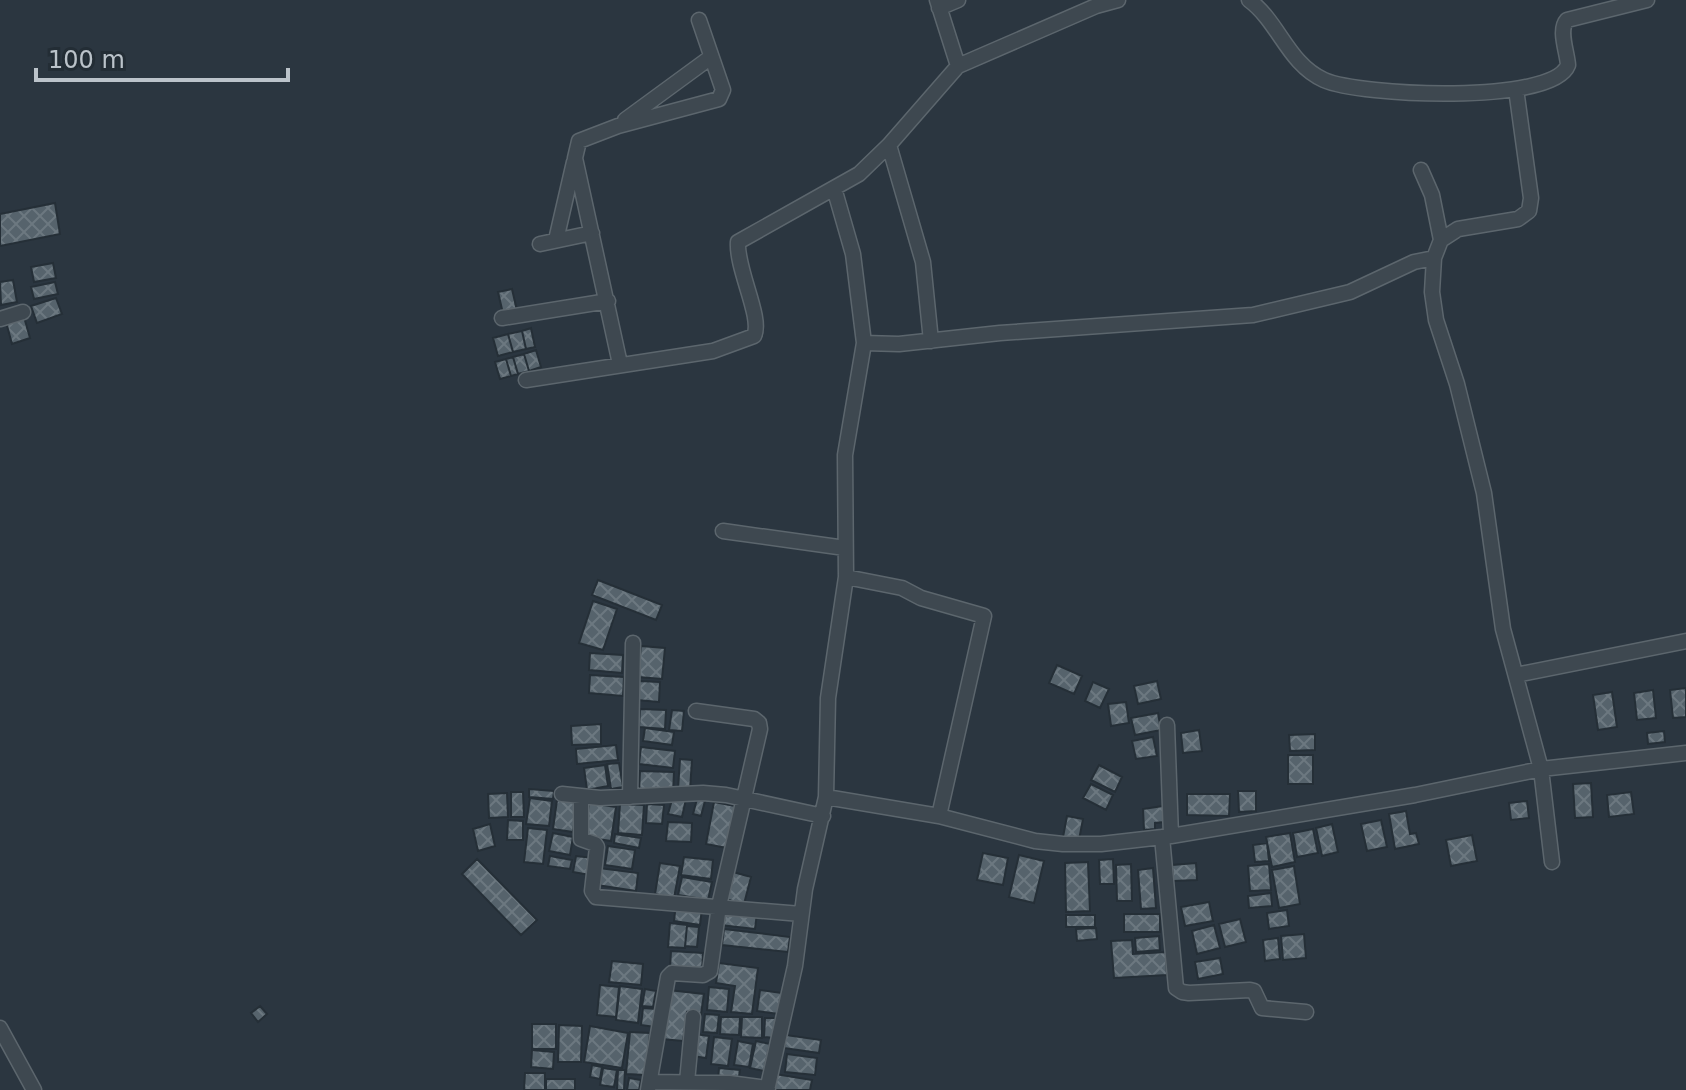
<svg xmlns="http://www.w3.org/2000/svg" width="1686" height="1090" font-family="'DejaVu Sans',sans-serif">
<defs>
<pattern id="building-cross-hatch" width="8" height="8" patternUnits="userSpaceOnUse" patternTransform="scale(2)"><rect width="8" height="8" fill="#56636c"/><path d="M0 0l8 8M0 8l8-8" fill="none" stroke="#6c7880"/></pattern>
</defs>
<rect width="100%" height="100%" fill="#2b3640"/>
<path fill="url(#building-cross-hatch)" stroke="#252f37" stroke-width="2" d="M55 203 60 234 0 246V214Z
M53 263 56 278 34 282 31 267Z
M13 280 17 302 1 305 0 282Z
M55 282 58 294 34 299 31 287Z
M512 289 518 315 504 318 498 292Z
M56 298 62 314 37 323 31 306Z
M24 317 30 338 12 344 6 322Z
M531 328 535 347 526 349 522 331Z
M522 331 526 349 513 352 508 334Z
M508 334 513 352 498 356 493 338Z
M536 350 541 367 529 371 524 354Z
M524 354 529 371 518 374 513 357Z
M513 357 518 374 511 376 506 359Z
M506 359 511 376 500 379 495 362Z
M598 580 662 605 656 620 592 595Z
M593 601 617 609 603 650 579 643Z
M641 646 665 648 662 679 638 677Z
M590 653 623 655 622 673 589 670Z
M1057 665 1082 676 1074 694 1049 683Z
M590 675 624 677 623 696 589 693Z
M639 681 660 682 659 702 637 700Z
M1157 681 1161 699 1138 704 1134 686Z
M1093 682 1109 689 1100 708 1085 701Z
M1686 688V717L1673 718 1670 690Z
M1653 690 1656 718 1637 720 1634 693Z
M1612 692 1617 727 1598 730 1593 695Z
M1126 702 1129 723 1111 726 1108 704Z
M640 709 666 710 665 729 639 727Z
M672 710 684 711 682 731 669 730Z
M1158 713 1161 730 1135 735 1131 718Z
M601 724V744L572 745 571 726Z
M645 728 674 732 672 745 643 741Z
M1199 730 1202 751 1183 753 1181 733Z
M1664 731 1665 742 1648 744 1647 733Z
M1315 734V750L1290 751 1289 735Z
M1153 737 1157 756 1136 759 1132 741Z
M616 745 618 760 577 764 576 749Z
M641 747 675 751 673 768 639 764Z
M1288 755H1313V784H1288Z
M680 759 692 760 690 790 678 789Z
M619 763 623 787 611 789 607 764Z
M605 765 608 786 587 790 584 768Z
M1099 765 1122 777 1115 792 1091 780Z
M640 771 674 772 673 793 639 792Z
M1591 783 1593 817 1575 818 1573 784Z
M1091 784 1113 795 1106 810 1083 798Z
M529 789 554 791 553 799 529 797Z
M1238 791H1256V811L1239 812Z
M511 792H523L524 817H511Z
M1631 792 1634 814 1609 817 1607 795Z
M507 793 508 817 489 818 488 794Z
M1187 794H1230L1229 816 1187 815Z
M673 796 686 799 682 817 668 814Z
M530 798 552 801 549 826 526 824Z
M697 799 705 801 701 816 693 814Z
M557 800 577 803 573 832 553 829Z
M1527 801 1529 818 1511 820 1509 803Z
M714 802 735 806 727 848 706 844Z
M589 803 616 807 611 841 584 837Z
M620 804 644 805 642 835 618 833Z
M647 804 664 805 662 824 646 823Z
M1163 806 1164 822 1155 823V829L1144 830 1143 809Z
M1406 811 1410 834 1416 833 1419 844 1395 849 1389 814Z
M1067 816 1083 819 1079 840 1063 837Z
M508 820 523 821V840H507Z
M1381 820 1387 847 1367 851 1361 824Z
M668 822 692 823 691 842 666 841Z
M490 824 495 846 478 851 473 829Z
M1332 824 1338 852 1322 856 1316 828Z
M528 828 547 830 543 864 524 862Z
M1313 829 1318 853 1297 857 1293 833Z
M553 833 573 837 570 855 549 851Z
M1290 833 1295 862 1272 867 1266 837Z
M615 834 641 838 639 848 614 843Z
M1472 835 1477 861 1451 866 1446 840Z
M1267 843 1269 861 1255 862 1253 845Z
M608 846 635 850 632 869 605 865Z
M983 853 1008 858 1003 885 977 880Z
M1019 855 1044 861 1034 903 1009 897Z
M550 856 572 860 570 869 548 866Z
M576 856 593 858 590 875 573 872Z
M684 857 713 860 711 879 681 875Z
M477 859 537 920 521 935 462 874Z
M1113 859 1114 884H1100L1099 860Z
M1088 862 1090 911 1066 912 1065 863Z
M660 863 680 866 674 898 655 894Z
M1196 863 1197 880 1173 881 1172 865Z
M1131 864 1132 901H1117L1116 865Z
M1269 864 1271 890 1250 891 1248 866Z
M1294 866 1300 904 1279 908 1272 870Z
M599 868 638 873 636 891 597 885Z
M1153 868 1156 908 1141 909 1138 870Z
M733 872 751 877 744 904 725 899Z
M682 877 712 882 708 900 678 895Z
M1271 893 1272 906 1249 908 1248 896Z
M1209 902 1213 921 1185 926 1181 907Z
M676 904 702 908 700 925 674 921Z
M722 909 757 913 755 929 720 925Z
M1287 910 1289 926 1269 929 1267 913Z
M1124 914H1160V932H1124Z
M1066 915H1095V927H1066Z
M1240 919 1246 942 1225 947 1219 924Z
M670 923 687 925 685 948 668 947Z
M1214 925 1220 948 1197 954 1192 931Z
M687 926 699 927 697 947 685 946Z
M1096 928 1097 939 1077 941 1076 929Z
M724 929 790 937 788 952 722 945Z
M1304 934 1306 958 1283 960 1281 936Z
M1159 936 1160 950 1136 952 1135 938Z
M1278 938 1280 959 1265 961 1263 940Z
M1132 940 1133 954 1166 952 1167 975 1114 978 1111 941Z
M671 951 703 953 702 972 670 969Z
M1220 958 1223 974 1198 979 1195 962Z
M612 961 643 964 641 985 609 982Z
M719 963 758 968 752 1014 731 1012 735 986 716 983Z
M600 985 619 987 616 1017 597 1015Z
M620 986 642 989 638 1023 616 1020Z
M709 987 729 989 727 1012 707 1010Z
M645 989 656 991 653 1007 642 1006Z
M668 990 704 994 701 1014 687 1012 683 1041 662 1039Z
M760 990 782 993 779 1014 757 1011Z
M260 1006 267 1014 258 1022 251 1013Z
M643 1008 657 1009 655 1027 641 1025Z
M705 1014 719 1015 717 1033 703 1032Z
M721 1017H740L739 1035 720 1034Z
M742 1017H762V1038L741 1037Z
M765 1018H777L776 1038 764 1037Z
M532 1024H556V1049H532Z
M559 1025 582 1026 581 1062H558Z
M590 1026 628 1033 622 1068 584 1062Z
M630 1032 650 1033 646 1075 626 1074Z
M695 1034 709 1036 706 1058 692 1056Z
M786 1035 821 1040 819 1053 784 1048Z
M714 1037 732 1039 728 1066 711 1064Z
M738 1041 753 1044 749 1067 734 1065Z
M756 1041 770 1044 764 1071 750 1068Z
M532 1050 554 1052 553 1069 531 1067Z
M787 1054 817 1058 815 1075 785 1072Z
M592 1065 602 1067 600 1079 590 1077Z
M603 1068 617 1070 614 1087 600 1085Z
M719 1068 740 1070 738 1083 718 1080Z
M618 1070H625L624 1090H617Z
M525 1073H545V1090H524Z
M775 1074 812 1080 810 1090H773Z
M629 1078 641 1080 639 1090H627Z
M546 1079H575V1090H546Z"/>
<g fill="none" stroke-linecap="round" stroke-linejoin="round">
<defs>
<path id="street" d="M937 0 958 66
M1249 0C1279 22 1288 64 1324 80 1360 96 1553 105 1568 65 1567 51 1558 30 1567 20L1647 0
M939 8 958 0
M1516 89 1531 198 1529 211 1518 219 1458 229 1441 240 1434 258 1432 292 1436 320 1457 384 1484 493 1503 629 1541 769 1552 862
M625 120 711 57
M889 145 923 262 931 341
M1421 170 1432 195 1441 240
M556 240 574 162
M540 244 592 233
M502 318 608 301
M0 319 23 312
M864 343 899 344 1000 333 1253 315 1350 292 1414 262 1434 258
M620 364 575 158 579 141 618 126 719 99 723 90 699 20
M526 380 713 351 754 336C763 318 736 269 738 242L859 174 889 145 958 66 1096 6 1118 0
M723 531 845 548
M846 577 902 588 921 598 984 616 939 816
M1516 675 1686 641
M1167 725 1171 836
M562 794 600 798 703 793 726 795 823 816
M581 796V839L595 844 597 847 592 891 596 897 801 914
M630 797 633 643
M826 797 939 816 1035 841 1063 844H1101L1171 836 1415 795 1541 769 1686 753
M1162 837 1176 988 1182 992 1189 993 1250 990 1254 991 1262 1008 1306 1012
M0 1028 34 1090
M650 1082 729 1083 768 1088
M687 1082 693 1017
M648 1090 668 977 672 973 703 975 710 971 719 906 760 729 759 723 754 719 696 711
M767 1090 795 966 805 889 826 797 828 698 846 577 845 455 864 343 853 254 834 188"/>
</defs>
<use href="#street" stroke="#5c666d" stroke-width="17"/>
<use href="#street" stroke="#3e4850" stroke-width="14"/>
</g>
<path d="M36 68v12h252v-12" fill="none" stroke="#bbc3ca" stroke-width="4"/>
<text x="48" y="68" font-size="24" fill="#bbc3ca" stroke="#232d35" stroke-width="6" paint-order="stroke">100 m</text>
</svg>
